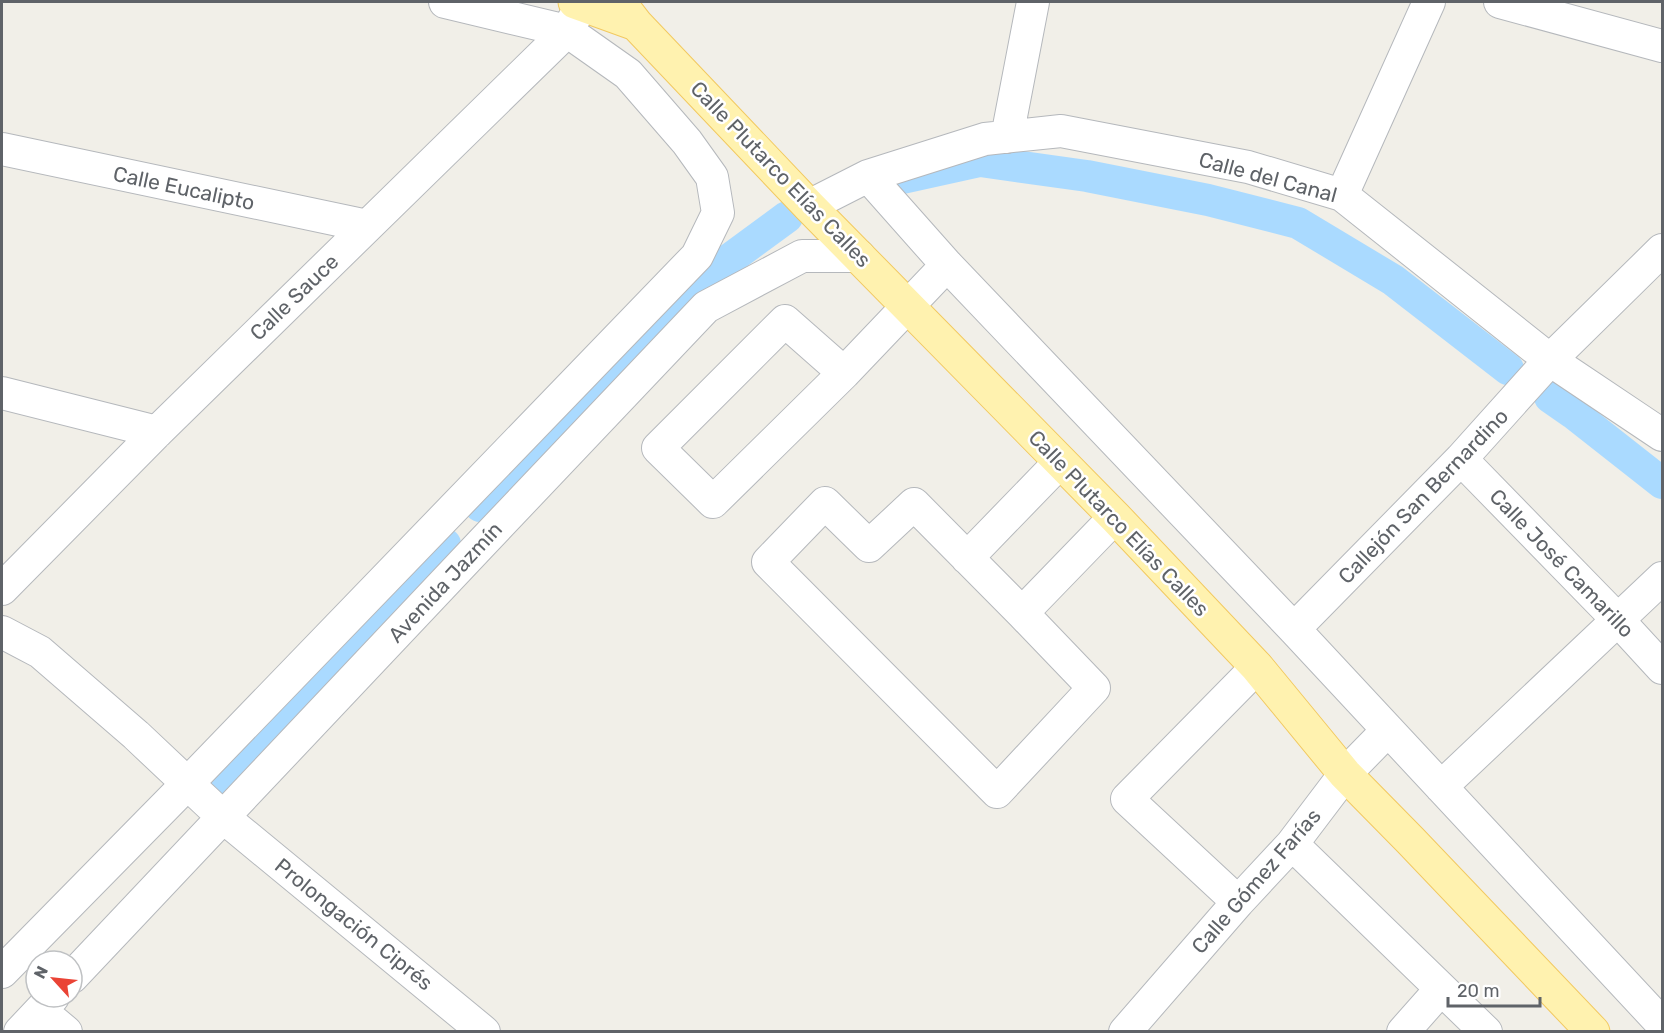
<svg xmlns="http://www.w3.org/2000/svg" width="1664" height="1033" font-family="Rubik,sans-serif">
<rect width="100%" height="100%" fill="#f1efe8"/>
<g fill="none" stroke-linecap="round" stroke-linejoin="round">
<path stroke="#aadaff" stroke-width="32" d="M903 178 980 161 1087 176 1208 200 1298 223 1393 280 1508 369
M1550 397 1573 413 1662 483
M480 506 719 267 787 217
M221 780 445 544"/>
<defs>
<path id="minor" d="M1500 2 1662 46
M1007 137 1033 2
M2 149 367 226
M868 176 947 265 1294 629 1662 1024
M1342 195 1429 2
M809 206 868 176 985 139 1061 131 1248 167 1342 195 1550 360 1662 435
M844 373 785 321 658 448 713 502 844 373 947 265
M2 393 157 432
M1461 459 1617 619 1662 668
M825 503 869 546 914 504 1022 613 1094 688 997 792 768 562Z
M967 558 1060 462
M2 589 157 432 567 31 576 15
M1022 613 1115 517
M1294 629 1461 459 1550 360 1662 250
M2 632 40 652 136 735 223 817 484 1032
M1441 787 1662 578
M1292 844 1486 1032
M1238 902 1127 799 1257 667
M2 972 187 784 697 256 718 213 712 177 687 142 628 74 567 31 445 2
M72 977 481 544 706 307 802 256H859
M41 1011 66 1032
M20 1032 53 997
M1125 1032 1238 902 1292 844 1345 774 1387 731
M1403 1032 1441 989"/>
<path id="major" d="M575 2 636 24
M619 2 636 24 809 206 1115 517 1257 667 1345 774 1410 840 1593 1032"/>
</defs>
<use href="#minor" stroke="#b5b8bc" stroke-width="34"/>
<use href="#major" stroke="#f2c960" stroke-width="35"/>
<use href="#minor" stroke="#fff" stroke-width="32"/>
<use href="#major" stroke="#fff2af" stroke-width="33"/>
</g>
<g text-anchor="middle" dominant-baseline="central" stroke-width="5" stroke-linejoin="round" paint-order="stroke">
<g font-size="21" fill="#5f6368" stroke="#fff">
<text transform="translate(781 174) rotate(46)">Calle Plutarco Elías Calles</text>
<text transform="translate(1268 177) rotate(15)">Calle del Canal</text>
<text transform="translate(184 188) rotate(12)">Calle Eucalipto</text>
<text transform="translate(294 297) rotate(-44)">Calle Sauce</text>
<text transform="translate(1423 496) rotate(-46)">Callejón San Bernardino</text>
<text transform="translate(1119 523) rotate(46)">Calle Plutarco Elías Calles</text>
<text transform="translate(1562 563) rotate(46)">Calle José Camarillo</text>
<text transform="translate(445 582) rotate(-47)">Avenida Jazmín</text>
<text transform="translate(1256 881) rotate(-49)">Calle Gómez Farías</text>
<text transform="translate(354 924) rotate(39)">Prolongación Ciprés</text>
</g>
</g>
<rect width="1664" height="1033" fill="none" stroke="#5f6368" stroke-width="6"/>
<g transform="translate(54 979) rotate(297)"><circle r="28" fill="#ffffff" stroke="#bfc1c3" stroke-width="1.5"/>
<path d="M0-4.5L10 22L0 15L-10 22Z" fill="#ea4335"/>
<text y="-9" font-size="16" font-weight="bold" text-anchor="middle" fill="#5f6368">N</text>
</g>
<path d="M1448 997v9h92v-9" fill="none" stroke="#5f6368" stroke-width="3"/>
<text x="1457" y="997" font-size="18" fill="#5f6368" stroke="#ffffff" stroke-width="4.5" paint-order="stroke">20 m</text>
</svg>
